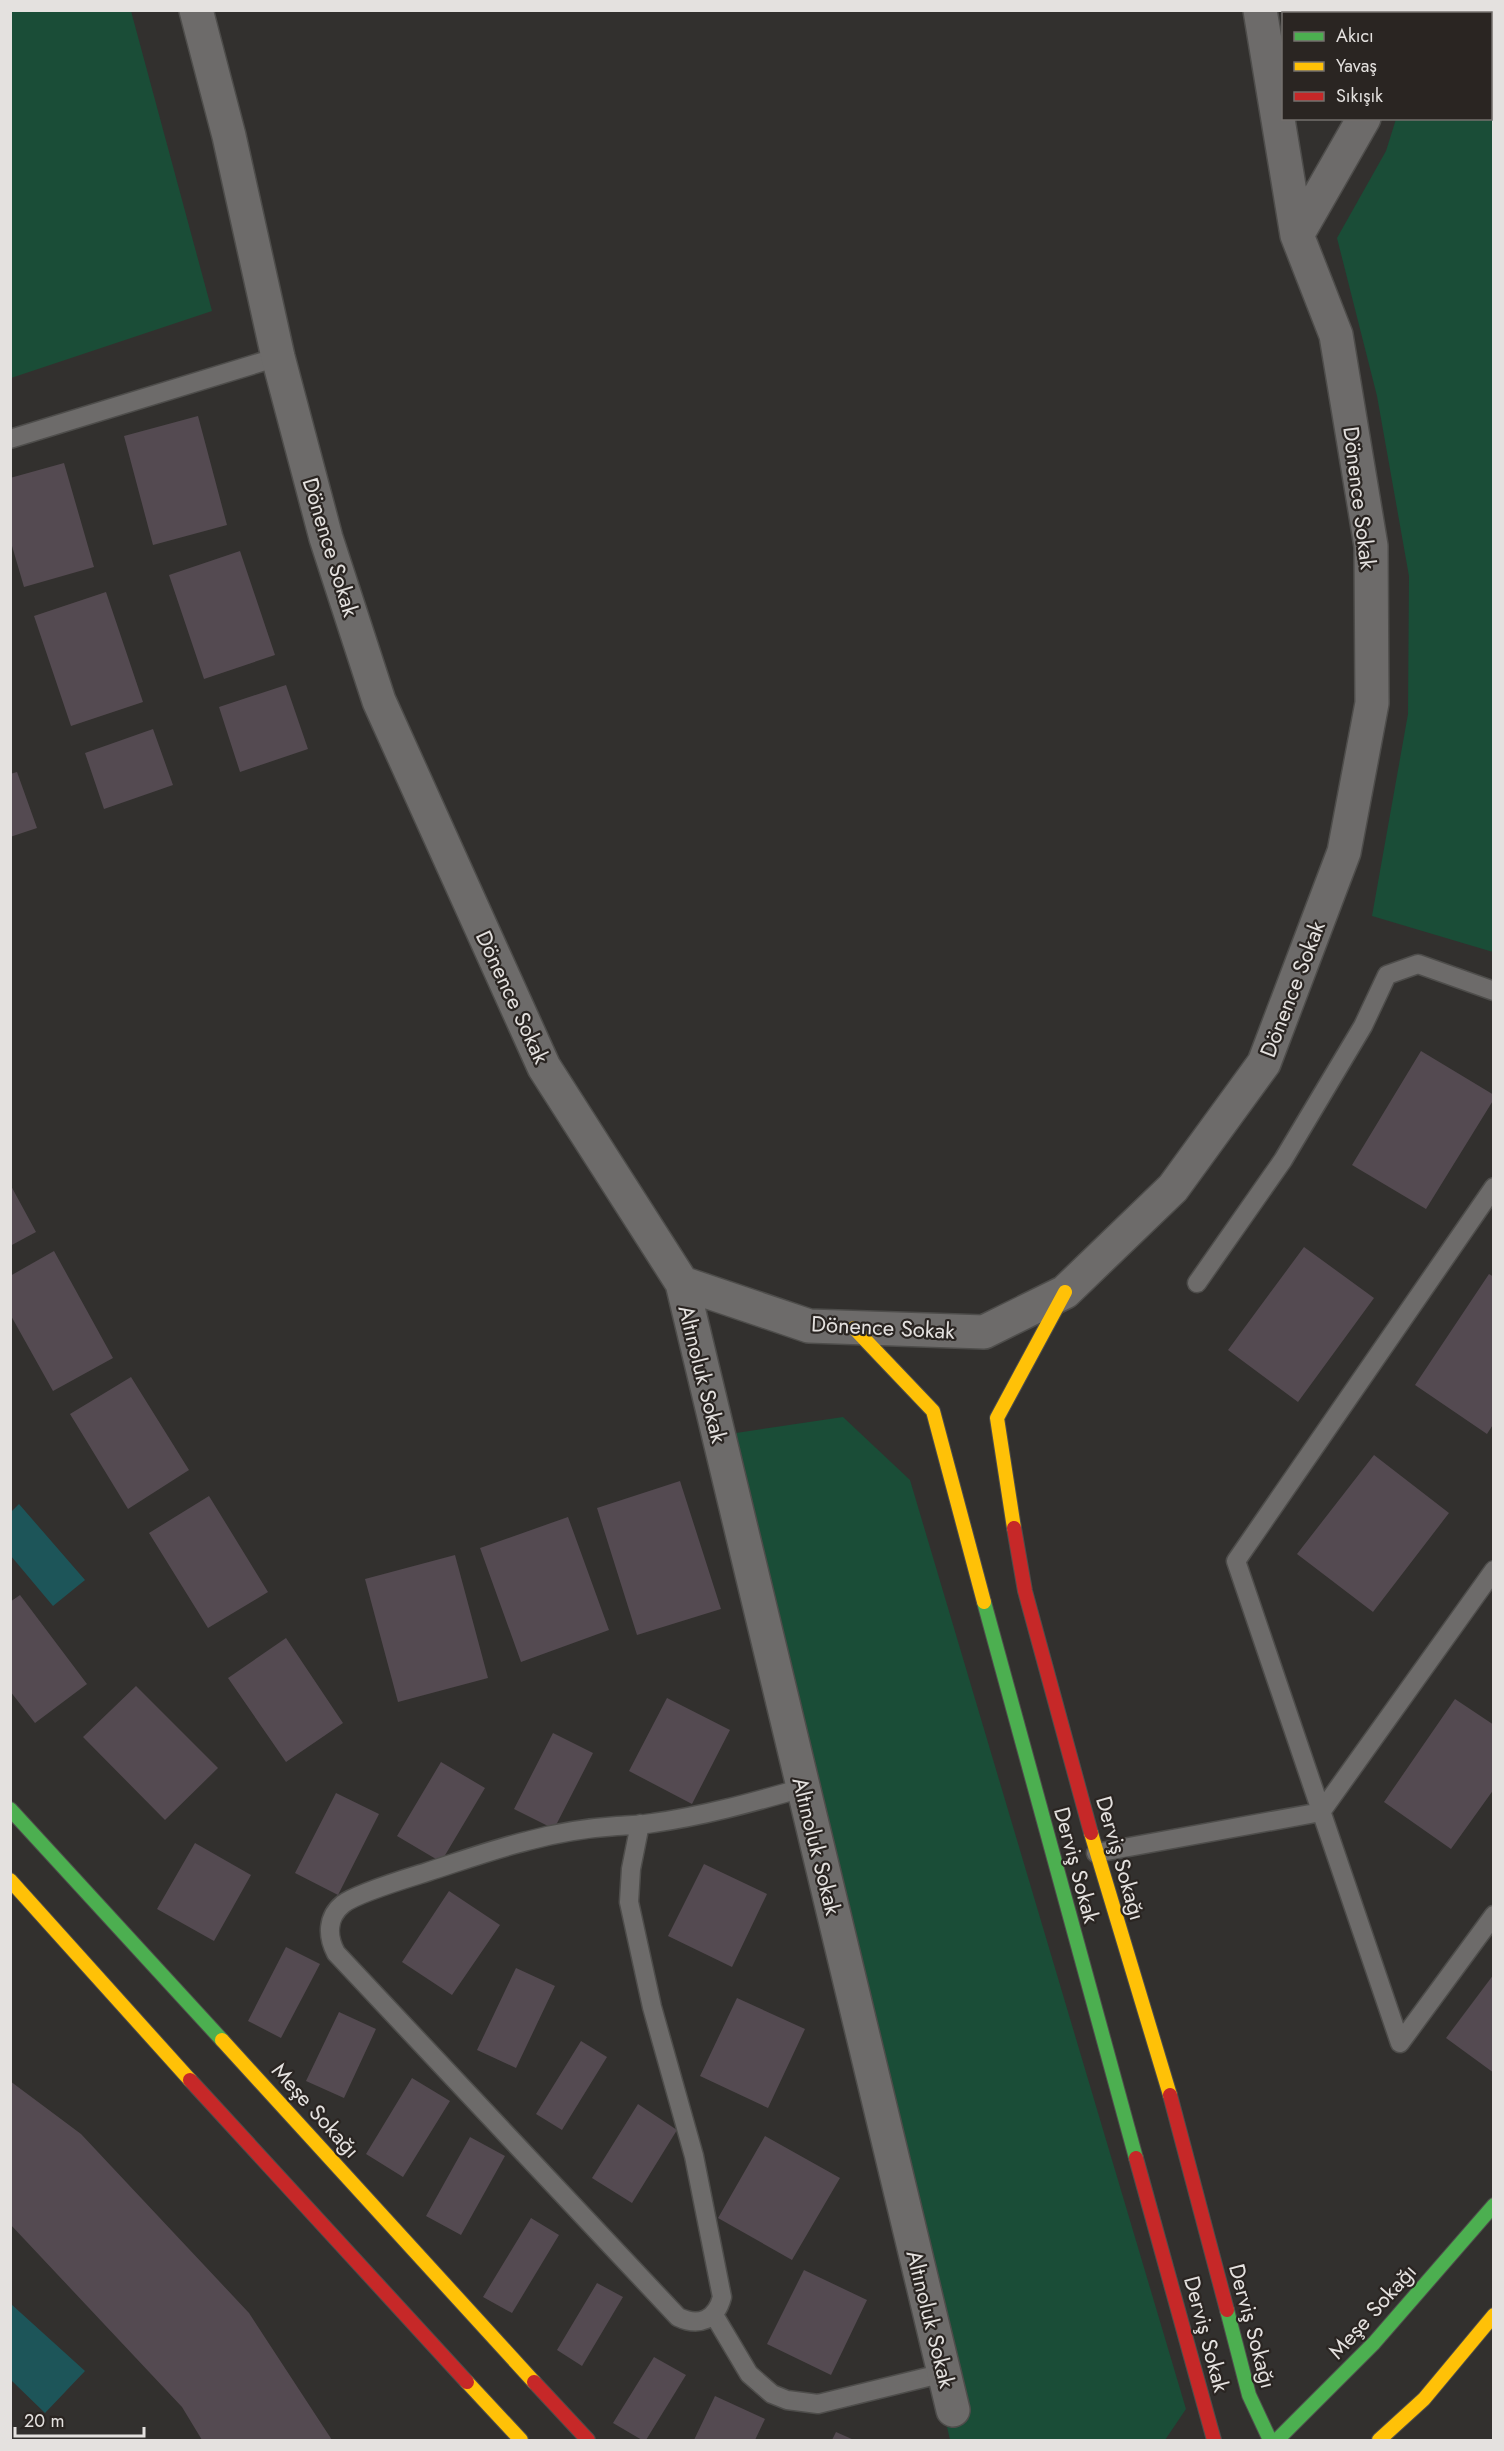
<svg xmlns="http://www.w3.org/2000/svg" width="1504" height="2451" font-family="Jost,sans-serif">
<rect width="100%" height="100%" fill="#32302e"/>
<path fill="#1a4d37" d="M10 11H131L212 311 11 378Z
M1417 11H1493V952L1372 916 1408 714 1409 576 1377 396 1337 238 1386 151 1396 119 1490 118V14L1417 13Z
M843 1417 910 1480 1186 2409 1165 2440H950L764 1615 736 1433Z"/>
<path fill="#1d5559" d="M19 1504 85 1580 53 1606 11 1556V1512Z
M11 2304 85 2371 45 2413 11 2380Z"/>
<path fill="#544a51" d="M198 416 227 525 153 545 124 436Z
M64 463 94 567 24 587 10 539V478Z
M240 551 275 655 204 679 169 575Z
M106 592 143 702 71 726 34 616Z
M286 685 308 749 240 772 219 707Z
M153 729 173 785 104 809 85 753Z
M17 772 37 828 10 837V774Z
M1421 1051 1494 1095V1099L1426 1209 1352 1165Z
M10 1184 36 1232 10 1246Z
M1304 1247 1374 1298 1298 1402 1228 1350Z
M54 1251 113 1358 53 1391 10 1314V1276Z
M1489 1274 1494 1277V1423L1487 1434 1415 1385Z
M131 1377 189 1470 128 1509 70 1414Z
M1374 1455 1449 1513 1373 1612 1297 1554Z
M680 1481 721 1609 637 1635 597 1508Z
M209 1496 268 1592 208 1628 149 1533Z
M568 1517 609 1630 521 1662 480 1548Z
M455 1555 488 1678 398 1702 365 1579Z
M20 1595 87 1684 35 1723 10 1691V1602Z
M286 1638 343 1723 286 1762 228 1678Z
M136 1686 218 1768 165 1820 83 1737Z
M667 1698 730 1730 692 1804 629 1771Z
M1455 1699 1494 1725V1789L1451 1849 1384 1802Z
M553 1733 593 1753 554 1829 514 1809Z
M441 1762 485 1788 441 1862 397 1836Z
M336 1793 379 1814 338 1895 295 1873Z
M195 1843 251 1875 214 1941 157 1909Z
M704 1864 767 1894 732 1967 668 1936Z
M449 1891 500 1925 452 1995 402 1962Z
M286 1947 320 1964 281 2038 248 2021Z
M516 1968 555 1986 516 2068 477 2050Z
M1494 1974V2073L1446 2038Z
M737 1998 805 2029 768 2108 700 2076Z
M339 2012 376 2029 344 2098 306 2081Z
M581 2041 607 2057 562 2130 536 2114Z
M412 2078 450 2101 403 2177 366 2154Z
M10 2081 81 2134 249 2313 332 2440H202L182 2407 10 2224Z
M638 2104 677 2130 632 2203 592 2178Z
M765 2136 840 2178 792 2260 718 2218Z
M470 2137 505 2156 461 2235 426 2216Z
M531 2218 559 2235 512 2313 483 2297Z
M804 2270 867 2300 831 2375 767 2344Z
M597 2283 623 2297 582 2366 557 2350Z
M654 2357 686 2375 646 2440H642L613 2423Z
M715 2396 765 2419 755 2440H694Z
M836 2432 854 2440H832Z"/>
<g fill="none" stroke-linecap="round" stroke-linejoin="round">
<defs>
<path id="lane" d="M10 439 278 357
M1494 1187 1236 1561 1400 2043 1494 1915
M1197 1283 1283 1160 1363 1026 1387 975 1418 964 1494 991
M640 1824 631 1869 629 1902 652 2007 694 2156 722 2297C716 2320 699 2327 678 2317L336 1953C327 1936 327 1917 343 1904 357 1893 408 1878 427 1872 461 1861 494 1849 527 1841 556 1833 587 1828 617 1826 629 1825 641 1825 653 1823 704 1816 753 1802 803 1788
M1096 1853 1321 1812 1494 1570
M714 2315 749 2374 772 2394 787 2400 818 2404 944 2373"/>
<path id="street" d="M196 10 229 136 278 357 326 538 379 701 544 1067 682 1283 809 1326 984 1332 1065 1292 1173 1188 1264 1063 1344 852 1372 703 1371 546 1336 335 1297 235 1260 10
M1397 14 1398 10
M1297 235 1364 118
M682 1283 953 2410"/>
<path id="fast" d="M984 1602 1136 2158
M10 1809 222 2040
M1227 2310 1249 2395 1270 2440
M1277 2440 1374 2343 1494 2205"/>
<path id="slow" d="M854 1328 933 1411 984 1602
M1014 1528 997 1418 1065 1292
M1091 1833 1170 2095
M10 1880 190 2080
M222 2040 534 2382
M467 2382 521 2440
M1379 2440 1424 2399 1494 2315"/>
<path id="jam" d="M1014 1528 1025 1591 1091 1833
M190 2080 467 2382
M1170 2095 1227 2310
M1136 2158 1214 2440
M534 2382 588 2440"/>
</defs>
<use href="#lane" stroke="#4e4d4b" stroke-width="21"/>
<use href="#street" stroke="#4e4d4b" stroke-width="36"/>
<use href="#fast" stroke="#4e4d4b" stroke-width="16"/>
<use href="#slow" stroke="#4e4d4b" stroke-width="16"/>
<use href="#jam" stroke="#4e4d4b" stroke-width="16"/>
<use href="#lane" stroke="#6d6b6a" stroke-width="18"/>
<use href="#street" stroke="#6d6b6a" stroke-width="33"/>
<use href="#fast" stroke="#4caf50" stroke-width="14"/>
<use href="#slow" stroke="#ffc107" stroke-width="14"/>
<use href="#jam" stroke="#c62828" stroke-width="14"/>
</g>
<g text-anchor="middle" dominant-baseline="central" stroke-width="4.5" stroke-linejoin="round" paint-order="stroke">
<g font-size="22" fill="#e4e1df" stroke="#2a2522">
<text transform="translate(1360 498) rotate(83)">Dönence Sokak</text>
<text transform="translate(331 547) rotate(73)">Dönence Sokak</text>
<text transform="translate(1292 989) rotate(-69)">Dönence Sokak</text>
<text transform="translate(513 997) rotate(65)">Dönence Sokak</text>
<text transform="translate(883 1327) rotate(3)">Dönence Sokak</text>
<text transform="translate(703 1374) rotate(76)">Altınoluk Sokak</text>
<text transform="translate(817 1846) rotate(76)">Altınoluk Sokak</text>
<text transform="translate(1121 1858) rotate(74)">Derviş Sokağı</text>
<text transform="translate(1077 1865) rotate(75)">Derviş Sokak</text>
<text transform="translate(316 2110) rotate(48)">Meşe Sokağı</text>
<text transform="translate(1372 2311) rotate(-48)">Meşe Sokağı</text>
<text transform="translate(931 2319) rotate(76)">Altınoluk Sokak</text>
<text transform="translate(1253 2326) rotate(75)">Derviş Sokağı</text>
<text transform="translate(1207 2334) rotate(75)">Derviş Sokak</text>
</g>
</g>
<rect width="1504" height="2451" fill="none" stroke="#e4e1df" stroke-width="24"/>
<rect x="1282" y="12" width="210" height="108" fill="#2a2522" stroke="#74706e" stroke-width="1.5"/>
<rect x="1294" y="32" width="30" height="9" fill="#4caf50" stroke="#74706e" stroke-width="1.5"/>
<text x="1336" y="42" font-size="18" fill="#e4e1df">Akıcı</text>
<rect x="1294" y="62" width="30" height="9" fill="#ffc107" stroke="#74706e" stroke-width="1.5"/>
<text x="1336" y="72" font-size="18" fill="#e4e1df">Yavaş</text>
<rect x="1294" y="92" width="30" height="9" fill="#c62828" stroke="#74706e" stroke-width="1.5"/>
<text x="1336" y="102" font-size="18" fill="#e4e1df">Sıkışık</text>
<path d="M15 2427v9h129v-9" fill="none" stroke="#e4e1df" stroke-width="3"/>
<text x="24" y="2427" font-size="18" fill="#e4e1df" stroke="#2a2522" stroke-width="4.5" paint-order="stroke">20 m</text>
</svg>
